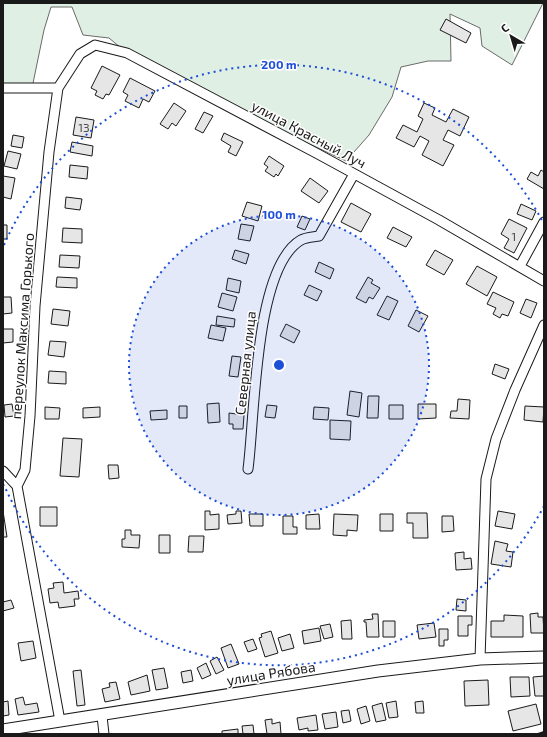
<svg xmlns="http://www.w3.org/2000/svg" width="547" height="737" font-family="'Exo 2',sans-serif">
<rect width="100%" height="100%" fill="#fff"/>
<path fill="#e0efe3" stroke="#6a6a6a" d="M3 3H543L512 65 482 46 480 28 450 14 451 61H428L401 67 392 97 369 135 346 161 230 107 127 53 109 38 83 35 72 7H51L44 30 32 88 3 89Z"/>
<path fill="#e6e6e6" stroke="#1a1a1a" d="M446 19 471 33 466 43 440 30Z
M102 66 120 75 109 95 106 94 103 99 95 95 97 91 91 88Z
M130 78 155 91 149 102 143 99 139 108 125 101 128 95 123 92Z
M174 103 186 111 176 126 172 123 168 129 160 124Z
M424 103 435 108 432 115 446 122 453 109 469 117 460 136 448 130 443 140 454 145 443 166 422 155 429 141 420 136 414 147 396 138 403 125 417 132 423 119 418 116Z
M204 112 213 116 203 133 195 129Z
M76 117 94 120 91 138 73 135Z
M224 133 243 142 236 156 228 152 231 146 221 140Z
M13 135 24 137 22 148 11 146Z
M72 142 93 146 92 156 70 152Z
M8 151 21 154 17 169 4 166Z
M269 156 284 166 278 176 276 174 274 177 265 171 268 167 264 164Z
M70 165 88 167 87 179 69 177Z
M541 170 544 172V189L527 179 531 172 538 176Z
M3 176 15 178 11 199 3 197Z
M310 178 328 191 319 203 301 191Z
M66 197 82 199 80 210 65 208Z
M247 202 262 206 258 221 242 216Z
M351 203 371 214 361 232 341 222Z
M521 204 536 211 532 220 517 214Z
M302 216 310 219 305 230 297 227Z
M509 219 527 228 514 253 504 248 509 239 501 234Z
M241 224 254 226 250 241 238 239Z
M3 225H7V239H3Z
M393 227 412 237 406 247 387 238Z
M63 228 82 229V243L62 242Z
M235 250 249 254 246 264 232 259Z
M435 250 453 260 444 275 426 265Z
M60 255 80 256 79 268 59 267Z
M319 262 334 269 330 279 315 272Z
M477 266 497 277 487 296 466 284Z
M57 277 77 278V288L56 287Z
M368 277 373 280 371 283 380 288 373 299 369 297 366 303 356 298Z
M228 278 241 281 239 293 226 290Z
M309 285 322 291 317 301 304 295Z
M493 292 514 302 508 316 502 314 500 318 493 314 496 308 487 304Z
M222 293 237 297 233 311 218 307Z
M387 296 398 301 389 320 377 315Z
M3 297H11L12 313 3 314Z
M526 299 537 303 531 318 520 313Z
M53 309 70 311 68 326 51 324Z
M416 310 428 316 419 332 408 326Z
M217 316 235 319 234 327 216 325Z
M286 324 300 331 294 343 280 336Z
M211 325 226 328 223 341 208 338Z
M3 329H13V342L3 343Z
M50 341 66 342 64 357 48 355Z
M232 356 241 357 238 377 229 376Z
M495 364 509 369 505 379 492 374Z
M49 371 66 372V384L48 383Z
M350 391 362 393 359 417 347 415Z
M368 396H379L378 418H367Z
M458 399 470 400 469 419 450 418 451 411H457Z
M219 403 220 422 208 423 207 404Z
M12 404 14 416 5 417 4 405Z
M418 404H436V418L418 419Z
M267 405 277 406 275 418 265 417Z
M389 405H403V419H389Z
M179 406H187V418H179Z
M525 406 544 407 543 422 524 420Z
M45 407 60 408 59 419H45Z
M100 407V417L83 418V408Z
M314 407 329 408 328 420 313 419Z
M167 410V419L151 420 150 411Z
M229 413 244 415 243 429H233V424H229Z
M330 420 351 421 350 440 330 439Z
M63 438 82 439 79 477 60 476Z
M108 465H118L119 478 109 479Z
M40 507H57V526H40Z
M3 511 7 537H3Z
M205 511H210V515L219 514V529L205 530Z
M236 511H241L242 523 228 524 227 515 236 514Z
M498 511 515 514 512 529 495 526Z
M407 513H427L428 538H413V523H407Z
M249 514H263V526H250Z
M319 514 320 529H306V515Z
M334 514 358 515 357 531 347 530V536L333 535Z
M380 514H393V531H380Z
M283 516H293V527H297V534H283Z
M442 516H453L454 531 442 532Z
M125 530H131V535H140L139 548 122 547V539H125Z
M159 535H170V553H159Z
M189 536H204L203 552H188Z
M495 541 508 544 506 551 513 552 511 567 491 564Z
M464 552V559L471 558 472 569 456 570 455 553Z
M63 582 64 593 78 591 79 599H74L75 606 59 608 58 602 50 603 48 589 54 588 53 583Z
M457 599 466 600V611L456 610Z
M11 600 14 608 3 611V602Z
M538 613V617H543L544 633H531L530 614Z
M372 614H378L379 637H367L366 622H364V620L373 619Z
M504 615 523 616V637H491V621H504Z
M458 616H472V625H468V636H458Z
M351 620 352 639H342L341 621Z
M383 621H395V637H383Z
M434 623 436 637 419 639 417 625Z
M330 624 333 637 324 639 320 626Z
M319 628 321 641 304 644 302 631Z
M439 629H448V640H444V646H439Z
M271 631 278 653 265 657 259 638 262 637 261 634Z
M290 634 294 648 282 651 278 638Z
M253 639 257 649 248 652 244 642Z
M33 641 36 658 21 661 18 643Z
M231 644 239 664 228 668 221 648Z
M217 657 224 670 216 674 210 661Z
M206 663 211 675 202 679 197 668Z
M164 668 168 688 156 690 152 670Z
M81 670 85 705 77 706 73 671Z
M191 670 193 681 183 683 181 672Z
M147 675 150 691 131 695 128 682Z
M544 676V696H535L533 677Z
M510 677H529L530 696 511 697Z
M488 680 489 705 465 706 464 681Z
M116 682 120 699 105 702 102 689 110 687 109 683Z
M23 697 25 705 37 703 39 712 18 715 15 699Z
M8 701 9 715 3 716V702Z
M396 701 398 717 389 718 386 703Z
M423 701 424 713H416L415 702Z
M382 703 386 720 376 722 372 706Z
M536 704 541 724 513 731 508 711Z
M366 706 370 721 361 724 357 709Z
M349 710 351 721 343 723 341 711Z
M336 712 338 727 325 729 322 714Z
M316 715 318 730 308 731V728L299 730 297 718Z
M272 719V724L280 722 281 734H267L265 720Z
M253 725 254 734H243L242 726Z
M238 729V734H222V731Z"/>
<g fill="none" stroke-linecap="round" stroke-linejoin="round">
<defs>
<path id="minor" d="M3 88H58
M520 266 544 222
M248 469C255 418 254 267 301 240 306 237 314 237 319 236L354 174
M3 471 17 486
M480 659 486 479 496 439 515 390 544 325
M102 716 104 734
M60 721 17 486 25 470 30 416 35 306 49 152 58 88 80 54 95 45 127 53 318 154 439 220 544 281"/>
<path id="tertiary" d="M3 730 378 671 480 659 544 657"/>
</defs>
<use href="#minor" stroke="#1a1a1a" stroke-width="11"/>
<use href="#tertiary" stroke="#1a1a1a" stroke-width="13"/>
<use href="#minor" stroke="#fff" stroke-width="9"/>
<use href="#tertiary" stroke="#fff" stroke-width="11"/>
<path stroke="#1a1a1a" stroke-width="2" d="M538 734 544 732"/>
</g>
<circle cx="279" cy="365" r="150" fill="#1d4ed8" fill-opacity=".12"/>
<g fill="none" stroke="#1d4ed8" stroke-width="2" stroke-dasharray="2 4">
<circle cx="279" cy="365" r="150"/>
<path d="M544 506A300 300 0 0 1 4 485M4 245A300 300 0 0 1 544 224"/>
</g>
<g text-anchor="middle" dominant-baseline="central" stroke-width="3" stroke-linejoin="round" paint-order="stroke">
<g font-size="12" fill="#4d4d4d">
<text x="84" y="127">13</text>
<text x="514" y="236">1</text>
</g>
<g font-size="14" fill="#1a1a1a" stroke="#fff">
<text transform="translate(309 134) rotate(28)">улица Красный Луч</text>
<text transform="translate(22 326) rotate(-86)">переулок Максима Горького</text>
<text transform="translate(245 363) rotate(-84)">Северная улица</text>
<text transform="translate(271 673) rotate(-9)">улица Рябова</text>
</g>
</g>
<circle cx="279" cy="365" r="6" fill="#1d4ed8" stroke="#fff" stroke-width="2"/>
<g font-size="12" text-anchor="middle" font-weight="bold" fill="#1d4ed8" stroke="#fff" stroke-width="3" stroke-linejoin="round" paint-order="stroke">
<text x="279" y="69">200 m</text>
<text x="279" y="219">100 m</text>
</g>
<rect width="547" height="737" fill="none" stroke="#1a1a1a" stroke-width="8"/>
<g transform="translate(511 36) rotate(322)" stroke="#ffffff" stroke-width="3" paint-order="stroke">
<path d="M0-3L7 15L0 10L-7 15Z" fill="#1a1a1a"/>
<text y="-6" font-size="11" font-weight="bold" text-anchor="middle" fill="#1a1a1a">С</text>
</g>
</svg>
